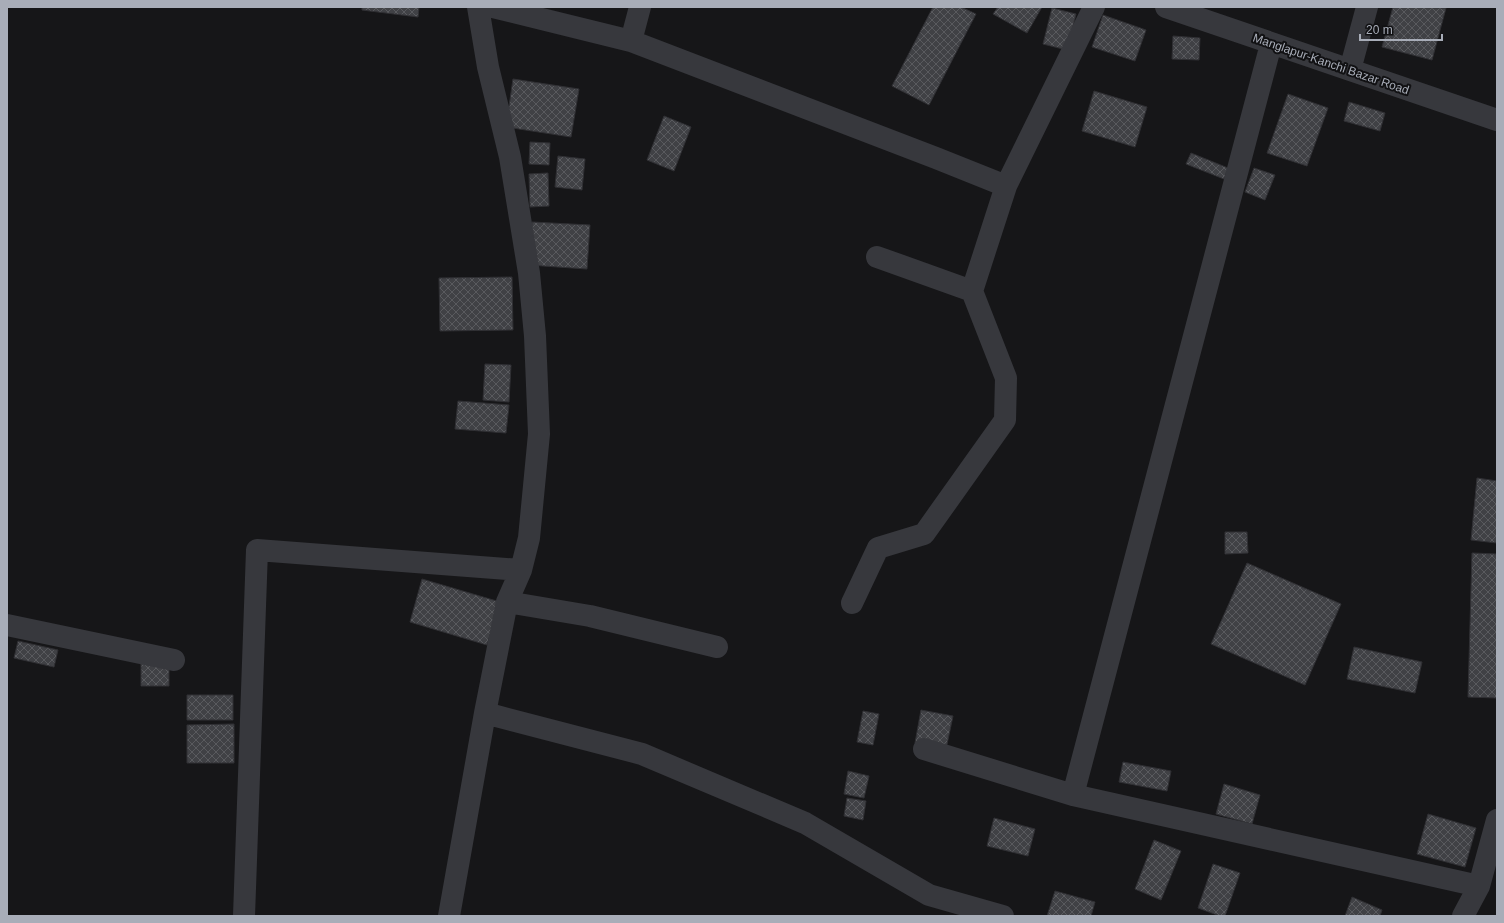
<svg xmlns="http://www.w3.org/2000/svg" width="1504" height="923" font-family="Helvetica,sans-serif">
<defs>
<pattern id="building-cross-hatch" width="8" height="8" patternUnits="userSpaceOnUse"><rect width="8" height="8" fill="#404145"/><path d="M0 0l8 8M0 8l8-8" fill="none" stroke="#595a5e"/></pattern>
</defs>
<rect width="100%" height="100%" fill="#161618"/>
<path fill="url(#building-cross-hatch)" stroke="#303034" d="M362 7H419L418 17 362 10Z
M933 7H961L976 14 929 105 892 86Z
M998 7H1042L1027 33 993 14Z
M1393 7 1446 8 1432 60 1382 47Z
M1052 8 1076 14 1067 50 1043 44Z
M1103 15 1146 30 1135 61 1092 47Z
M1173 36 1200 38 1199 60 1172 59Z
M513 79 579 89 571 137 506 127Z
M1094 91 1147 107 1135 147 1082 131Z
M1288 94 1328 108 1307 166 1267 153Z
M1349 102 1385 113 1380 131 1344 121Z
M664 116 691 127 674 171 647 160Z
M530 142 550 143 549 165 529 164Z
M1191 153 1228 168 1224 179 1186 164Z
M558 156 585 159 582 190 555 187Z
M1254 168 1275 175 1265 200 1245 192Z
M548 173 549 206 530 207 529 174Z
M532 222 590 225 587 269 529 265Z
M512 277 513 330 440 331 439 278Z
M485 364 511 365 509 402 483 400Z
M458 401 509 405 506 433 455 429Z
M1477 478 1497 481V543L1471 540Z
M1225 532H1247L1248 553 1225 554Z
M1472 553 1497 554V698L1468 697Z
M1247 563 1341 604 1305 685 1211 644Z
M422 579 500 602 487 645 410 622Z
M18 641 58 650 54 667 14 658Z
M1354 647 1422 662 1415 693 1347 679Z
M141 662H169V686H141Z
M187 695H233V720H187Z
M921 710 953 716 946 749 915 743Z
M863 711 879 714 873 745 857 742Z
M234 724V763H187V725Z
M1123 762 1171 771 1167 791 1119 782Z
M848 771 869 776 864 798 844 794Z
M1224 784 1260 795 1252 824 1216 814Z
M847 798 866 801 863 820 844 816Z
M1428 814 1476 828 1465 867 1417 854Z
M994 818 1035 829 1028 856 987 846Z
M1154 840 1181 851 1161 900 1135 889Z
M1213 864 1240 873 1225 916H1220L1198 908Z
M1055 891 1095 902 1091 916H1047Z
M1352 897 1382 910 1380 916H1345Z"/>
<g fill="none" stroke-linecap="round" stroke-linejoin="round">
<path stroke="#37383d" stroke-width="22" d="M493 7 631 41 640 7
M1166 7 1497 120
M631 41 936 158 1006 186
M1350 70 1367 7
M877 257 972 291
M507 602 590 616 717 647
M852 603 878 548 924 534 1005 420 1006 378 972 291 1006 186 1094 7
M7 625 174 660
M485 713 642 754 805 823 929 895 1003 916
M924 749 1073 795 1479 886
M1073 795 1271 44
M244 916 257 550 521 570
M449 916 485 713 507 602 521 570 529 538 539 434 535 336 529 273 510 157 488 67 478 7
M1463 916 1479 886 1497 820"/>
</g>
<g text-anchor="middle" dominant-baseline="central" stroke-width="4" stroke-linejoin="round" paint-order="stroke">
<g font-size="12" fill="#a8adb8" stroke="#111113">
<text transform="translate(1331 64) rotate(19)">Manglapur-Kanchi Bazar Road</text>
</g>
</g>
<rect width="1504" height="923" fill="none" stroke="#a8adb8" stroke-width="16"/>
<path d="M1360 34v6h82v-6" fill="none" stroke="#a8adb8" stroke-width="2"/>
<text x="1366" y="34" font-size="12" fill="#a8adb8" stroke="#111113" stroke-width="3" paint-order="stroke">20 m</text>
</svg>
